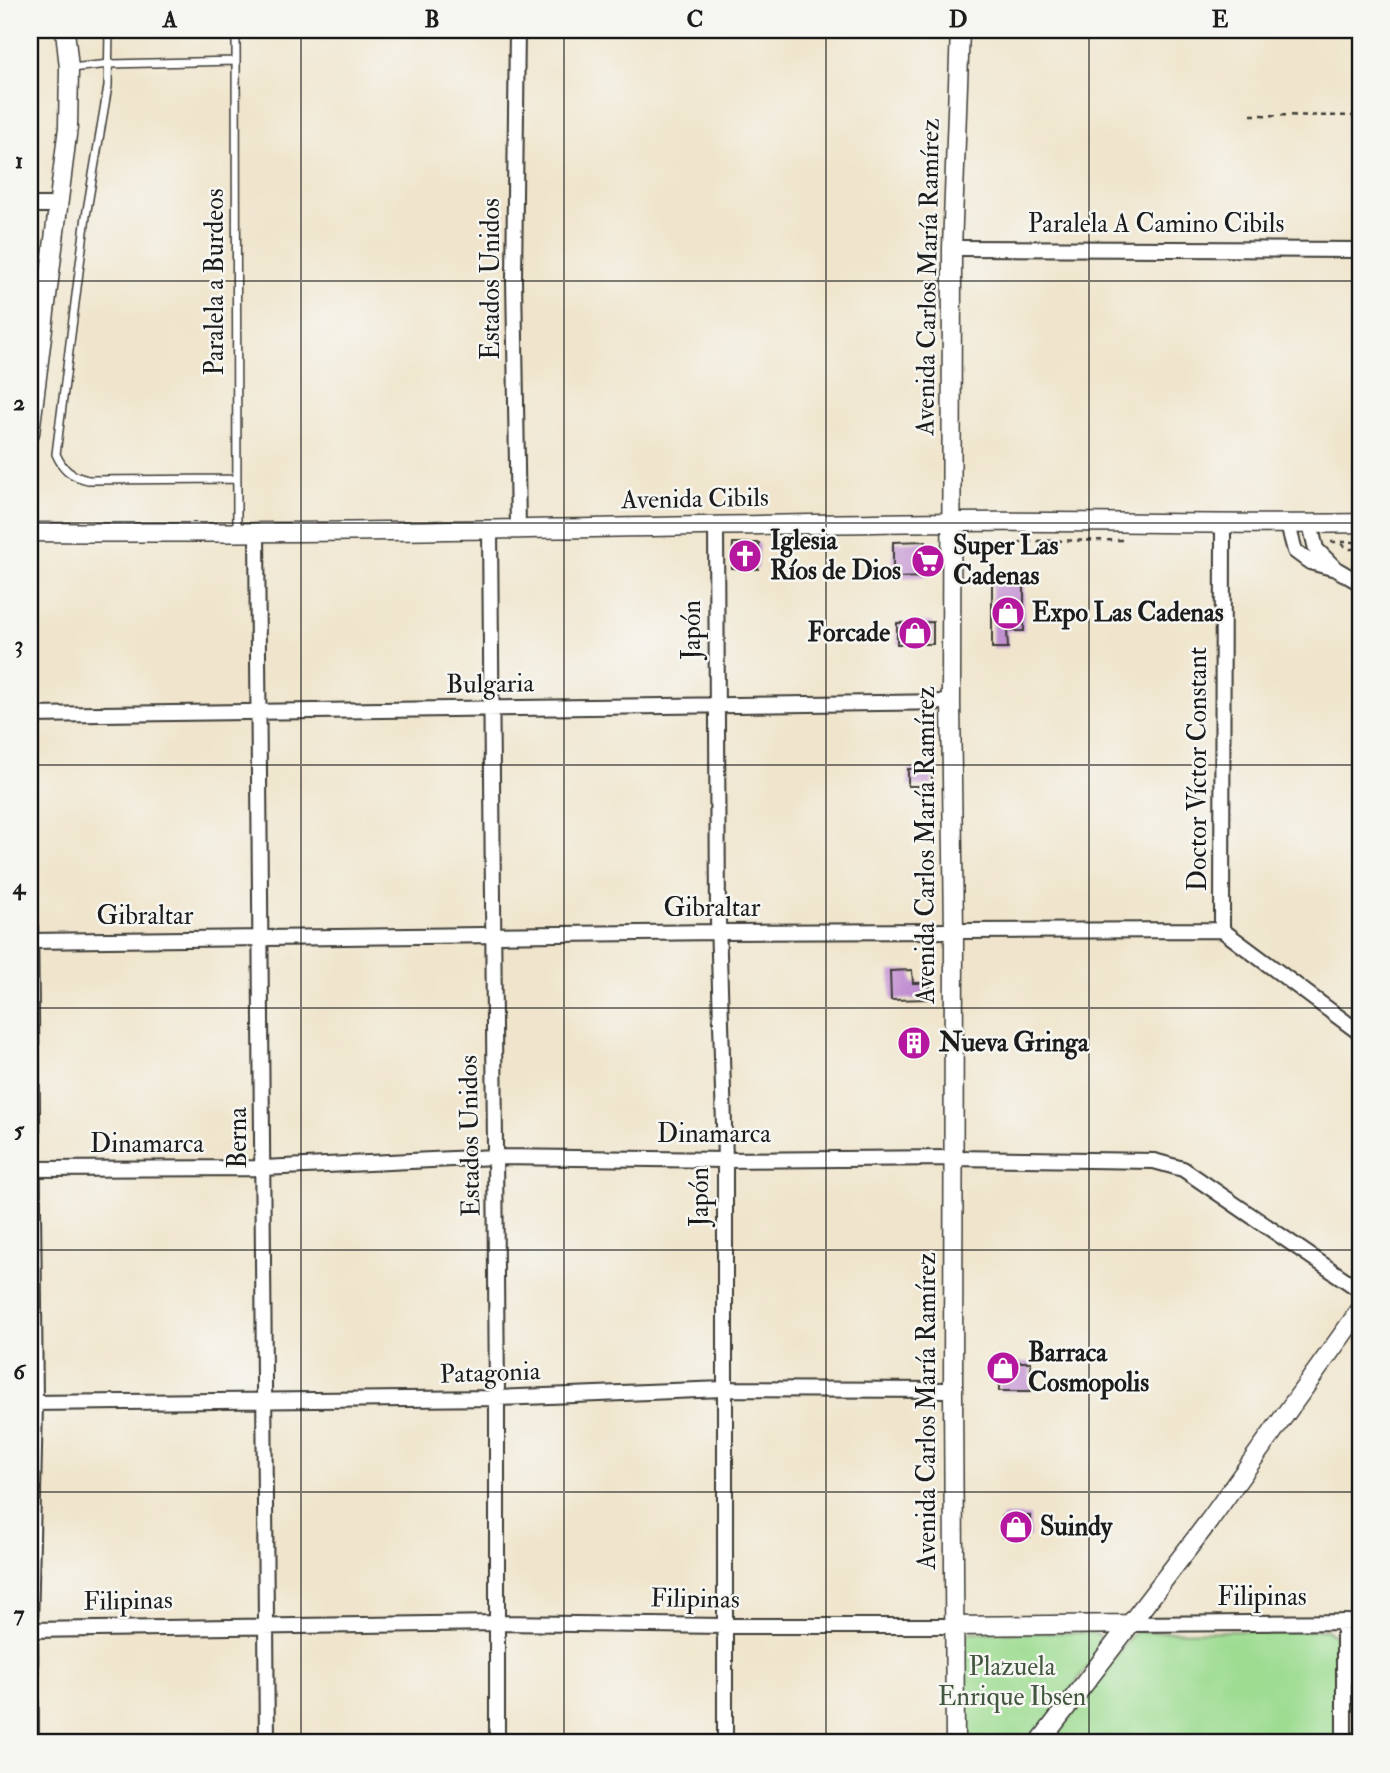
<svg xmlns="http://www.w3.org/2000/svg" width="1390" height="1773" font-family="'IM FELL Double Pica',serif">
<rect width="100%" height="100%" fill="#f6f6f2"/>
<filter id="ink" filterUnits="userSpaceOnUse"><feTurbulence type="fractalNoise" baseFrequency=".0143" numOctaves="2"/><feDisplacementMap in="SourceGraphic" scale="14" xChannelSelector="R" yChannelSelector="G"/><feConvolveMatrix kernelMatrix="1 2 1 2 8 2 1 2 1" color-interpolation-filters="sRGB"/></filter>
<filter id="wash" filterUnits="userSpaceOnUse"><feTurbulence type="fractalNoise" baseFrequency=".00686" numOctaves="4" result="noise"/><feDisplacementMap in="SourceGraphic" scale="28" xChannelSelector="R" yChannelSelector="G"/><feGaussianBlur stdDeviation="1.57" result="paint"/><feColorMatrix in="noise" values="0 0 0 0 0 0 0 0 0 0 0 0 0 0 0 0 0 1.4 0 .05"/><feComposite in="paint" operator="in"/></filter>
<g filter="url(#wash)">
<rect width="100%" height="100%" fill="#f0e5cc"/>
<path fill="#9ddc91" stroke="#5c7c56" stroke-width="2" d="M1327 1630 1334 1635 1338 1644V1743H1051L1132 1635 1137 1632Z
M971 1632 1092 1633 1102 1637 1104 1645 1030 1743H963V1639Z"/>
<g id="blocks">
<path fill="#c291d2" d="M926 541 927 577 893 578V542Z
M733 543H759L758 569 732 568Z
M992 576H1024V631H1007L1008 648H992Z
M933 622V644H897V623Z
M908 769H932V786H908Z
M912 970 913 983H930V999L891 1000 890 971Z
M923 1033V1051L906 1052 905 1034Z
M999 1362H1031V1391H999Z
M1002 1516H1030V1537H1002Z"/>
</g>
</g>
<g filter="url(#ink)">
<use href="#blocks" fill-opacity="0" stroke="#3c3a36" stroke-width="2"/>
<g fill="none" stroke-linecap="round" stroke-linejoin="round">
<defs>
<path id="service" d="M109 30 108 86 86 216 56 454C63 470 71 476 88 480L237 479
M236 30 237 533
M70 68 110 64 236 61"/>
<path id="minor" d="M517 30 514 279 518 528
M30 205H59
M952 248 1360 250
M1310 524 1316 549 1336 569
M716 525 718 920 725 1160V1743
M1288 525 1295 551 1310 562 1336 569 1360 583
M490 528 497 1398V1743
M257 533 267 1743
M30 715 951 702
M30 918 35 1403 30 1628
M1222 930 1223 524
M30 941 719 932 1222 930 1360 1033
M30 1169 263 1168 495 1157 725 1160 953 1158 1154 1161 1183 1169 1360 1290
M30 1403 497 1398 723 1389 953 1390
M1131 1624 1360 1622
M30 1630 497 1623 725 1626H954
M30 1633 31 1743
M1344 1743V1622"/>
<path id="tertiary" d="M30 433 68 127 69 68 65 30
M30 532C335 535 640 526 946 522 1084 520 1222 526 1360 523
M954 1626 1131 1624
M955 1743 953 1390 954 931 951 702 952 248 960 30
M1039 1743 1209 1521 1360 1310"/>
</defs>
<use href="#service" stroke="#3c3a36" stroke-width="10"/>
<use href="#minor" stroke="#3c3a36" stroke-width="18"/>
<use href="#tertiary" stroke="#3c3a36" stroke-width="21"/>
<path stroke="#3c3a36" stroke-width="2.5" stroke-dasharray="5 5" stroke-linecap="butt" d="M1251 115 1360 116
M1331 542H1360
M1341 544 1350 549H1360
M968 546 998 548 1026 541 1125 540"/>
<use href="#service" stroke="#fff" stroke-width="7"/>
<use href="#minor" stroke="#fff" stroke-width="14"/>
<use href="#tertiary" stroke="#fff" stroke-width="18"/>
</g>
</g>
<path fill="none" stroke="#1c1c1c" stroke-width="2" stroke-opacity="0.55" d="M301 30V1743M564 30V1743M826 30V1743M1089 30V1743M30 281H1360M30 523H1360M30 765H1360M30 1008H1360M30 1250H1360M30 1492H1360"/>
<defs>
<symbol id="church-disc" viewBox="-11 -11 22 22"><circle r="9.5" fill="#b5179e" stroke="#f6f6f2"/><path d="M-1.2-6h2.4v3.5h3.3v2.4h-3.3V6h-2.4V-.1h-3.3v-2.4h3.3Z" fill="#fff"/></symbol>
<symbol id="supermarket-disc" viewBox="-11 -11 22 22"><circle r="9.5" fill="#b5179e" stroke="#f6f6f2"/><path d="M-6-5.5h2.5l.6 2H6L4.5 2H-2.5L-4.4-4H-6ZM-1.5 3.2a1.3 1.3 0 1 0 .1 0ZM3 3.2a1.3 1.3 0 1 0 .1 0Z" fill="#fff"/></symbol>
<symbol id="shop-disc" viewBox="-11 -11 22 22"><circle r="9.5" fill="#b5179e" stroke="#f6f6f2"/><path d="M-5-2.5h2.3a2.7 3.5 0 0 1 5.4 0H5L5.5 6h-11ZM-1.5-2.5h3a1.5 2.3 0 0 0-3 0Z" fill="#fff"/></symbol>
<symbol id="building-disc" viewBox="-11 -11 22 22"><circle r="9.5" fill="#b5179e" stroke="#f6f6f2"/><path d="M-4-6H4V6H1V3H-1V6H-4ZM-2.5-4.3h1.7v1.8h-1.7ZM.8-4.3h1.7v1.8H.8ZM-2.5-1h1.7V.8h-1.7ZM.8-1h1.7V.8H.8Z" fill="#fff"/></symbol>
</defs>
<g fill-rule="evenodd">
<use href="#church-disc" x="726" y="537" width="38" height="38"/>
<use href="#supermarket-disc" x="909" y="542" width="38" height="38"/>
<use href="#shop-disc" x="989" y="594" width="38" height="38"/>
<use href="#shop-disc" x="896" y="614" width="38" height="38"/>
<use href="#building-disc" x="895" y="1024" width="38" height="38"/>
<use href="#shop-disc" x="984" y="1349" width="38" height="38"/>
<use href="#shop-disc" x="997" y="1508" width="38" height="38"/>
</g>
<g text-anchor="middle" dominant-baseline="central" stroke-width="5" stroke-linejoin="round" paint-order="stroke">
<g font-size="26" fill="#1c1c1c" stroke="#f6f6f2">
<text x="1156" y="224">Paralela A Camino Cibils</text>
<text transform="translate(928 277) rotate(-89)">Avenida Carlos María Ramírez</text>
<text transform="translate(491 279) rotate(-90)">Estados Unidos</text>
<text transform="translate(215 282) rotate(-90)">Paralela a Burdeos</text>
<text transform="translate(695 499) rotate(-1)">Avenida Cibils</text>
<text transform="translate(692 630) rotate(-90)">Japón</text>
<text transform="translate(490 684) rotate(-1)">Bulgaria</text>
<text transform="translate(1198 769) rotate(-90)">Doctor Víctor Constant</text>
<text transform="translate(926 845) rotate(-90)">Avenida Carlos María Ramírez</text>
<text x="712" y="908">Gibraltar</text>
<text x="145" y="916">Gibraltar</text>
<text x="714" y="1134">Dinamarca</text>
<text transform="translate(470 1136) rotate(-91)">Estados Unidos</text>
<text transform="translate(238 1138) rotate(-90)">Berna</text>
<text x="147" y="1144">Dinamarca</text>
<text transform="translate(700 1197) rotate(-90)">Japón</text>
<text transform="translate(490 1373) rotate(-2)">Patagonia</text>
<text transform="translate(927 1411) rotate(-90)">Avenida Carlos María Ramírez</text>
<text x="1262" y="1597">Filipinas</text>
<text transform="translate(695 1599) rotate(1)">Filipinas</text>
<text transform="translate(128 1601) rotate(-1)">Filipinas</text>
</g>
<g font-size="26" font-weight="bold" fill="#1c1c1c" stroke="#f6f6f2" text-anchor="start">
<text x="770" y="541">Iglesia<tspan x="770" dy="30">Ríos de Dios</tspan></text>
<text x="953" y="546">Super Las<tspan x="953" dy="30">Cadenas</tspan></text>
<text x="1032" y="613">Expo Las Cadenas</text>
<text x="890" y="633" text-anchor="end">Forcade</text>
<text x="939" y="1043">Nueva Gringa</text>
<text x="1028" y="1353">Barraca<tspan x="1028" dy="30">Cosmopolis</tspan></text>
<text x="1040" y="1527">Suindy</text>
</g>
<g font-size="26" fill="#43563f" stroke="#f6f6f2">
<text x="1012" y="1667">Plazuela<tspan x="1012" dy="30">Enrique Ibsen</tspan></text>
</g>
</g>
<rect width="1390" height="1773" fill="none" stroke="#f6f6f2" stroke-width="77"/>
<rect x="38" y="38" width="1314" height="1696" fill="none" stroke="#1c1c1c" stroke-width="2.5"/>
<g font-size="23" text-anchor="middle" font-weight="bold" fill="#1c1c1c">
<text x="170" y="27">A</text>
<text x="432" y="27">B</text>
<text x="695" y="27">C</text>
<text x="958" y="27">D</text>
<text x="1220" y="27">E</text>
<text x="19" y="168">1</text>
<text x="19" y="410">2</text>
<text x="19" y="652">3</text>
<text x="19" y="894">4</text>
<text x="19" y="1137">5</text>
<text x="19" y="1379">6</text>
<text x="19" y="1621">7</text>
</g>
</svg>
